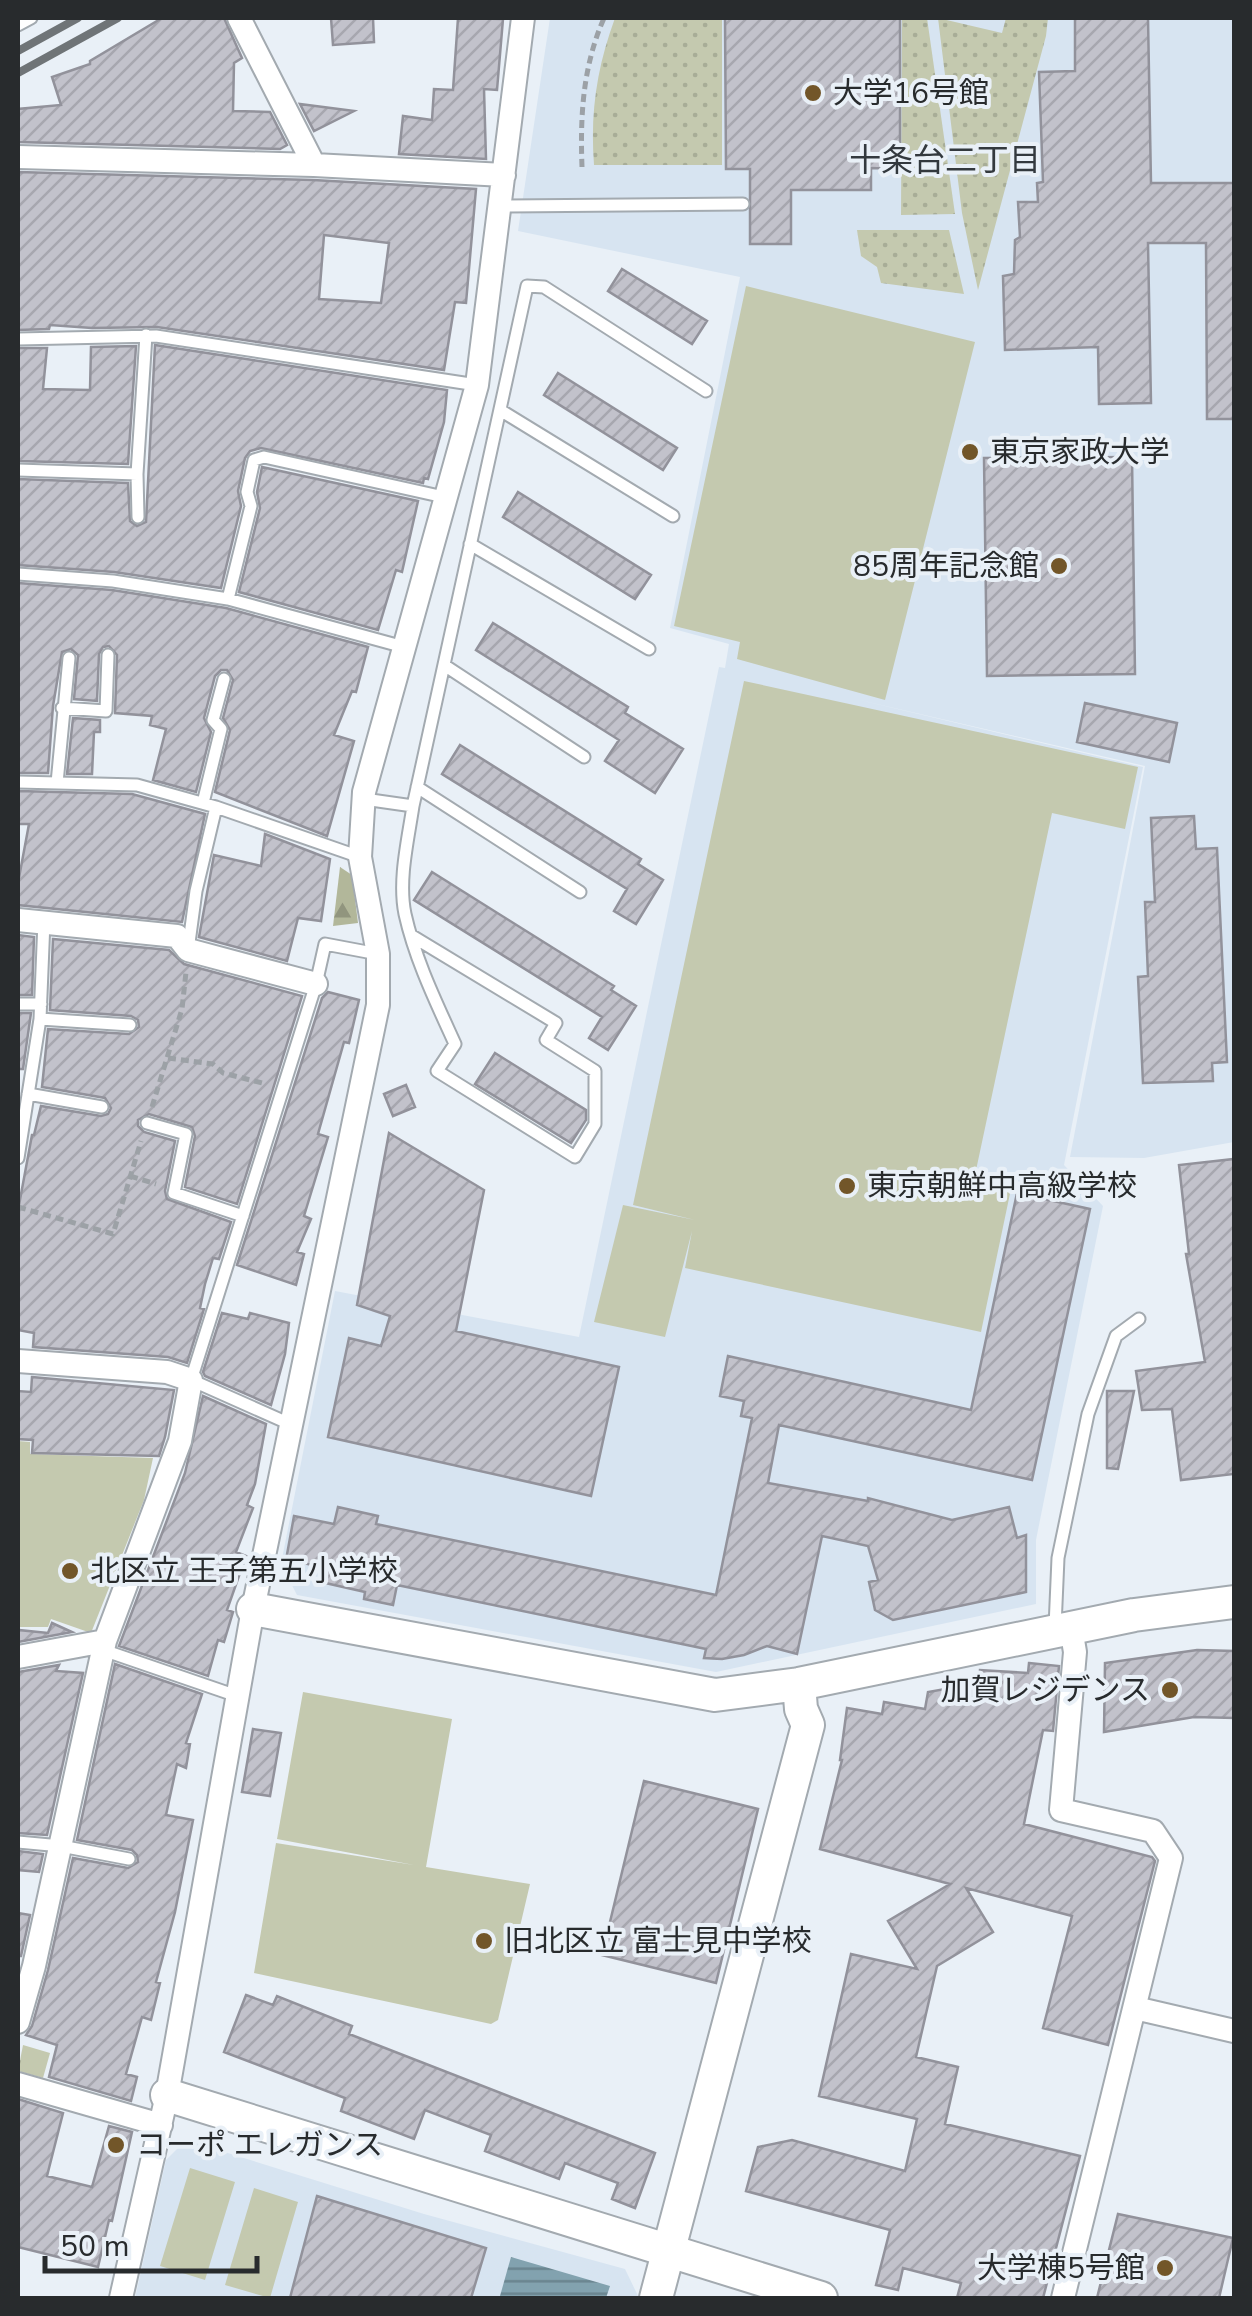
<svg xmlns="http://www.w3.org/2000/svg" width="1252" height="2316" font-family="'Nunito Sans','Noto Sans JP',sans-serif">
<defs>
<pattern id="grass-dots" width="8" height="8" patternUnits="userSpaceOnUse" patternTransform="scale(2.5)"><rect width="8" height="8" fill="#c4c9af"/><path d="M2 2h.1M6 6h.1" fill="none" stroke="#a8ad97" stroke-width="1.8" stroke-linecap="round"/></pattern>
<pattern id="forest-firs" width="22" height="20" patternUnits="userSpaceOnUse" patternTransform="scale(2.5)"><rect width="22" height="20" fill="#b2b79a"/><path d="M5 1l3.5 6h-7zM16 11l3.5 6h-7z" fill="#91957e"/></pattern>
<pattern id="park-tufts" width="24" height="20" patternUnits="userSpaceOnUse" patternTransform="scale(2.5)"><rect width="24" height="20" fill="#c4c9af"/><path d="M3 7l-1-3M5 7V3M7 7l1-3M15 17l-1-3M17 17v-4M19 17l1-3" fill="none" stroke="#a8ad97"/></pattern>
<pattern id="water-rules" width="6" height="5" patternUnits="userSpaceOnUse" patternTransform="scale(2.5)"><rect width="6" height="5" fill="#82a2af"/><path d="M0 2.5h6" fill="none" stroke="#6a848f"/></pattern>
<pattern id="building-hatch" width="6" height="6" patternUnits="userSpaceOnUse" patternTransform="scale(2.5)"><rect width="6" height="6" fill="#c2c2cb"/><path d="M-1 1l2-2M0 6l6-6M5 7l2-2" fill="none" stroke="#a7a7af"/></pattern>
</defs>
<rect width="100%" height="100%" fill="#e9f0f7"/>
<path fill="#d7e4f1" d="M550 18H1234V1142L1144 1158 1070 1157 1145 766 851 698 1143 767 1064 1165 1103 1206 1036 1540V1604L716 1672 297 1595 281 1564 335 1291 579 1337 719 667 725 668 729 644 670 628 740 277 518 231Z
M186 2140 424 2214 625 2269 639 2298H135L166 2160Z"/>
<path fill="url(#grass-dots)" d="M615 18H722V165H594C590 112 597 67 615 18Z
M902 18H927L955 214 901 215Z
M938 18 1002 33 1006 18H1048L1046 36 978 290 962 213Z
M857 230H949L964 294 881 283 877 267 861 256Z"/>
<path fill="url(#forest-firs)" d="M340 867 352 875 358 923 333 926Z"/>
<path fill="url(#park-tufts)" d="M23 2045 50 2053 43 2078 18 2071Z"/>
<path fill="#c4c9af" d="M746 286 975 342 885 700 737 659 740 642 674 626Z
M744 681 1138 767 1125 829 1052 813 975 1175 1012 1184 981 1332 685 1268 692 1231 665 1337 594 1322 623 1205 695 1220 633 1205Z
M18 1441 30 1442V1454L153 1458 144 1500 91 1633 51 1619 48 1627H18Z
M303 1692 452 1719 426 1867 530 1884 498 2020 491 2024 254 1973 276 1843 414 1865 277 1839Z
M190 2168 235 2182 205 2280 160 2266Z
M254 2188 298 2202 270 2298 225 2285Z"/>
<path fill="url(#water-rules)" d="M511 2257 610 2286 606 2298 500 2296Z"/>
<path fill="url(#building-hatch)" stroke="#92929b" stroke-width="2.5" fill-rule="evenodd" d="M162 18H224L242 58 234 63 233 111 270 112 287 145 280 149 18 142V109L61 105 52 77 90 64V61Z
M331 18H373L374 42 333 45Z
M458 18 503 19 497 90 484 89 486 159 399 154 403 116 432 120 434 89 453 90Z
M725 18H900V169L871 168V190H791V244H750V169H726Z
M1075 18H1148L1151 183H1234V419H1207L1206 243H1148L1151 403 1099 404 1098 347 1005 350 1003 276 1014 274 1015 240 1020 237 1018 202H1038L1037 183 1043 182 1039 72 1075 71Z
M300 104 354 111 314 131Z
M18 172 313 180 476 189 466 303 455 302 444 370 157 327 92 328 50 325 49 329 18 330ZM324 235 389 243 381 303 319 299Z
M622 269 707 321 692 344 608 291Z
M155 345 447 390 444 422 428 479 424 478 423 483 261 448 250 451 245 458 238 491 241 506 221 588 114 572 18 565V479L128 483 130 521 137 526 146 522Z
M136 346 128 464 18 461V348H47L43 389 90 390 91 347Z
M558 373 677 448 663 470 544 395Z
M1132 457 1135 674 987 676 984 458Z
M262 467 418 501 402 572 396 570 378 630 239 592 260 508 257 492Z
M518 492 651 575 635 599 503 517Z
M18 583 112 590 226 608 368 647 356 692 352 691 334 735 354 741 327 836 215 792 230 730 223 718 233 680 227 670H221L215 676 204 718 211 732 196 792 153 780 166 729 150 725 152 716 115 713 117 655 109 646 103 647 99 654 97 701 74 699 78 655 71 649 62 652 53 706 48 773H18Z
M493 623 628 707 625 713 683 749 655 793 605 761 619 740 476 650Z
M1085 703 1177 723 1169 762 1077 742Z
M73 718 100 720V732H94L92 774H67Z
M460 745 641 859 638 864 663 880 636 924 614 911 627 889 442 774Z
M18 791 132 794 205 814 182 922 18 905V883L29 824H18Z
M1194 816 1196 849 1217 848 1227 1062 1212 1063 1213 1081 1143 1083 1138 977 1148 976 1145 902H1155L1151 818Z
M265 834 330 859 321 921 298 918 287 961 199 937 214 855 261 866Z
M432 872 614 986 611 990 636 1006 608 1050 589 1038 602 1017 414 900Z
M18 935 34 937 32 995H18Z
M53 939 169 950 184 964 302 996 237 1204 185 1187 195 1136 192 1127 149 1114 138 1120V1126L144 1132 175 1141 165 1191 167 1199 231 1222 219 1259 213 1258 205 1284 200 1308 204 1309 187 1363 168 1357 33 1347 34 1333 18 1330 19 1205 32 1135H34L41 1106 101 1116 108 1114 111 1108 105 1098 42 1087 48 1029 129 1034 139 1027 138 1020 131 1016 50 1010Z
M328 992 359 1000 349 1043 344 1042 318 1134 328 1137 304 1216 311 1219 297 1252 304 1254 296 1285 237 1265 322 998Z
M18 1013H31L23 1069H18Z
M495 1053 586 1110V1120L571 1143 475 1084Z
M406 1085 415 1107 393 1116 384 1094Z
M389 1133 484 1190 456 1331 619 1367 591 1496 328 1437 349 1338 381 1346 390 1316 357 1305Z
M1234 1159V1474L1181 1480 1172 1409 1142 1410 1136 1371 1205 1362 1186 1254H1189L1179 1165Z
M1017 1193 1090 1209 1032 1480 779 1425 768 1483 868 1501V1498L952 1520 1009 1507 1017 1538 1026 1535V1592L893 1620 875 1610 869 1582 878 1580 868 1546 822 1536 797 1654 767 1646 744 1655 722 1659 704 1658 706 1649 397 1585 393 1605 364 1599 365 1592 321 1582 324 1567 286 1560 294 1516 334 1524 338 1507 378 1516 376 1524 716 1595 752 1418 741 1416 744 1401 720 1396 728 1356 971 1410Z
M222 1313 248 1319 250 1313 289 1323 285 1354 271 1405 205 1376 203 1372Z
M32 1377 174 1390 165 1437 159 1456 32 1453 33 1440 18 1439V1391L31 1392Z
M1107 1391H1134L1118 1469 1107 1468Z
M203 1396 266 1424 255 1484 247 1505 253 1508 236 1552 246 1556 227 1610 233 1612 224 1642 218 1640 208 1676 119 1646 185 1473Z
M52 1623 72 1632 18 1642V1630L48 1633Z
M1197 1650 1234 1651V1718L1194 1717 1104 1732 1105 1663Z
M1029 1663 1059 1666 1053 1731 1043 1730 1024 1824 1152 1857 1155 1861 1108 2045 1043 2028 1072 1916 966 1888 993 1932 937 1966 916 2057 958 2067 945 2124 1080 2156 1043 2298H957L961 2283 903 2268 898 2290 876 2285 890 2230 746 2191 758 2147 792 2140 905 2171 917 2119 819 2096 851 1954 917 1969 888 1921 950 1884 820 1849 842 1760H840L847 1708 882 1714 884 1702 925 1709 928 1692 979 1683 980 1670 1028 1673Z
M115 1664 202 1694 186 1743 190 1744 186 1768 177 1764 166 1815 193 1820 175 1912 156 1982 160 1983 151 2020 142 2017 126 2074 137 2077 131 2101 49 2077 57 2045 26 2035 32 2026 48 1970 73 1858 128 1868 138 1862 137 1855 132 1850 77 1840Z
M59 1665 56 1671 83 1673 47 1835 18 1833V1672Z
M253 1729 281 1733 270 1796 242 1792Z
M644 1781 758 1809 716 1983 602 1955Z
M18 1851 43 1854 39 1872 18 1870Z
M18 1913 30 1915 21 1956H18Z
M246 1995 273 2005 277 1996 352 2026 349 2034 655 2153 635 2208 612 2199 618 2183 565 2163 559 2179 485 2151 491 2135 425 2110 414 2139 341 2111 345 2098 224 2052Z
M18 2099 63 2113 47 2176 92 2187 109 2126 132 2132 112 2221 109 2220 98 2267 18 2247Z
M317 2196 486 2248 471 2298H290Z
M1118 2214 1233 2238 1219 2298H1097Z"/>
<g fill="none" stroke-linecap="round" stroke-linejoin="round">
<defs>
<path id="lane" d="M18 25 31 18
M500 206 743 204
M18 339 156 336 477 385
M500 410 673 516
M18 470 137 474
M138 517 137 474 146 335
M470 544 649 649
M18 574 113 581 228 599 404 647
M228 599 251 506 247 492 254 460 264 457 444 497
M444 665 584 757
M62 708 106 711 108 655
M18 782 137 785 216 807 360 857
M57 783 69 658
M417 787 580 892
M364 799 413 806
M203 803 221 729 213 720 224 679
M412 936 556 1023 546 1040 595 1071V1124L575 1157 437 1071 455 1044C436 1002 415 959 405 914 398 880 408 840 413 806L527 286 544 287 706 391
M188 950 196 891 216 807
M18 1004H41
M40 1019 130 1025
M28 1094 102 1107
M147 1123 186 1134 174 1193 243 1216
M18 1158 40 1019 44 921
M290 1424 191 1380 316 984 325 944 378 954
M1055 1627 1058 1558 1088 1414 1116 1336 1139 1319
M103 1650 237 1696
M18 1842 61 1846 129 1859"/>
<path id="street" d="M239 18 314 165
M18 157 314 165 504 175
M18 920 177 936 188 950 316 984
M18 1361 167 1372 191 1380 180 1441 105 1641 34 1966 18 2022
M18 1657 105 1641
M1135 2008 1234 2031
M18 2084 161 2125
M121 2298 167 2095 253 1609 378 1005V954L360 857 364 792 477 385 523 18
M1063 2298 1171 1858 1153 1831 1061 1810 1075 1652 1071 1628"/>
<path id="secondary" d="M253 1609 715 1695 799 1684 1134 1615 1234 1602
M167 2095 821 2298
M656 2298 808 1725 801 1709 799 1684"/>
</defs>
<use href="#lane" stroke="#a3aab0" stroke-width="15"/>
<use href="#street" stroke="#a3aab0" stroke-width="26"/>
<use href="#secondary" stroke="#a3aab0" stroke-width="36"/>
<path stroke="#9ca1a6" stroke-width="5" stroke-dasharray="8 5" stroke-linecap="butt" d="M582 167C580 115 583 66 604 18
M168 1058 213 1064 223 1073 266 1084
M152 1107 182 1009 186 972
M130 1176 156 1184
M18 1207 113 1234 141 1141"/>
<use href="#lane" stroke="#fff" stroke-width="11"/>
<use href="#street" stroke="#fff" stroke-width="22"/>
<use href="#secondary" stroke="#fff" stroke-width="32"/>
<path stroke="#6f7477" stroke-width="8" d="M18 51 78 18
M18 73 118 18"/>
</g>
<g fill="#725629" stroke="#e9f0f7" stroke-width="4">
<circle cx="813" cy="93" r="10"/>
<circle cx="970" cy="452" r="10"/>
<circle cx="1059" cy="566" r="10"/>
<circle cx="847" cy="1186" r="10"/>
<circle cx="70" cy="1571" r="10"/>
<circle cx="1170" cy="1690" r="10"/>
<circle cx="484" cy="1941" r="10"/>
<circle cx="116" cy="2145" r="10"/>
<circle cx="1165" cy="2268" r="10"/>
</g>
<g text-anchor="middle" dominant-baseline="central" stroke-width="8" stroke-linejoin="round" paint-order="stroke">
<g font-size="30" fill="#282b2d" stroke="#e9f0f7" text-anchor="start">
<text x="833" y="93">大学16号館</text>
<text x="990" y="452">東京家政大学</text>
<text x="1039" y="566" text-anchor="end">85周年記念館</text>
<text x="867" y="1186">東京朝鮮中高級学校</text>
<text x="90" y="1571">北区立 王子第五小学校</text>
<text x="1150" y="1690" text-anchor="end">加賀レジデンス</text>
<text x="504" y="1941">旧北区立 富士見中学校</text>
<text x="136" y="2145">コーポ エレガンス</text>
<text x="1145" y="2268" text-anchor="end">大学棟5号館</text>
</g>
<g font-size="32" fill="#33393e" stroke="#e9f0f7">
<text x="945" y="160">十条台二丁目</text>
</g>
</g>
<rect width="1252" height="2316" fill="none" stroke="#282b2d" stroke-width="40"/>
<path d="M45 2256v15h212v-15" fill="none" stroke="#282b2d" stroke-width="5"/>
<text x="60" y="2256" font-size="30" fill="#282b2d" stroke="#e9f0f7" stroke-width="8" paint-order="stroke">50 m</text>
</svg>
